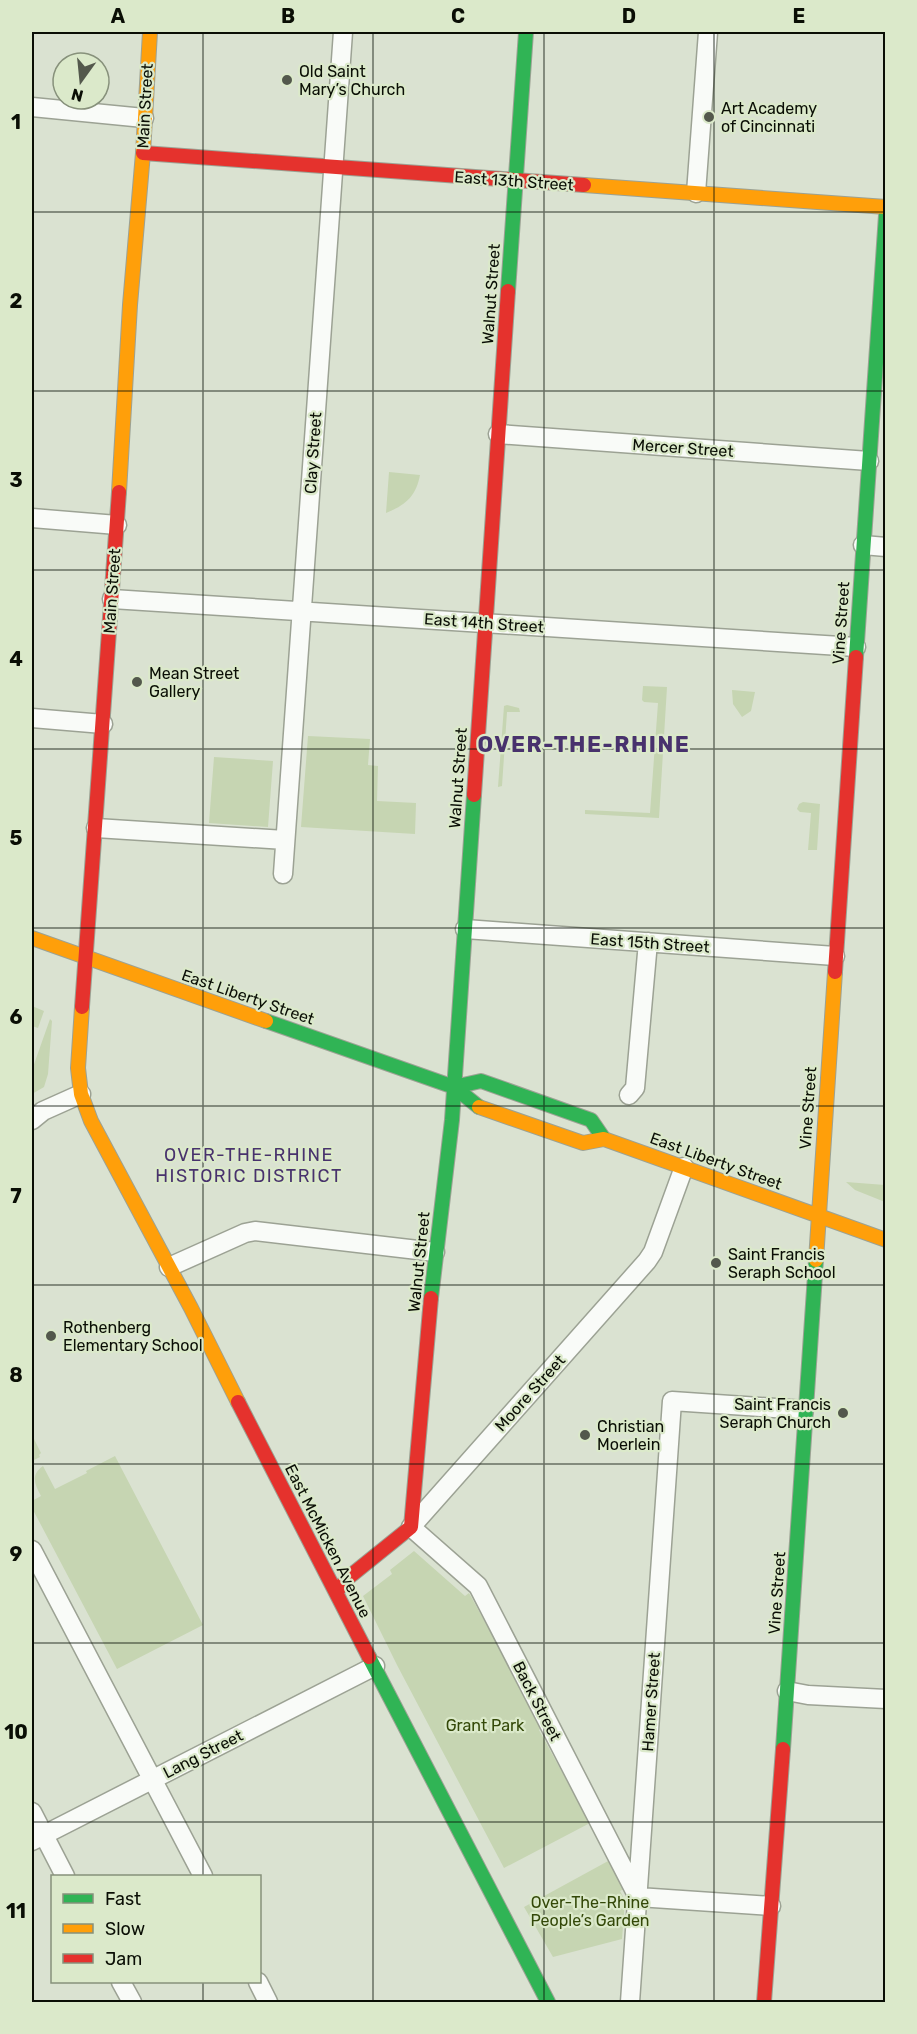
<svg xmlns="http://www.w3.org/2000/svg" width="917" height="2034" font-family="Rubik,sans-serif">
<rect width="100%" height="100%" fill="#dae2d1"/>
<path fill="#c6d5b2" d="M389 472 420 475C416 496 406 505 386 513Z
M643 686 667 687 659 818 585 814V810L650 813 658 703 644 702 642 700Z
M732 690 755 692 751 711 742 717 733 704Z
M507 705 519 708 520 712H507L502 786 498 787 504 706Z
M308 736 370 739 368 765 378 766 377 801 416 803 415 834 301 827Z
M214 757 273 761 268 827 209 823Z
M803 802 820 804 817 850H808L811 813 800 812 797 809 799 804Z
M32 1006 44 1011 38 1028 32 1026Z
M50 1019 52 1021 48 1074 44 1087 32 1094V1070Z
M846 1182 885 1185V1202L855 1190Z
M32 1435 41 1453 39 1455 40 1457 32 1461Z
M115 1456 203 1625 117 1669 32 1508V1501L41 1496C35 1485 30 1475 43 1466L55 1489 87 1473 86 1471Z
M414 1551 465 1596 469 1593 543 1727 539 1730 590 1823 504 1868 397 1665 363 1596 392 1574 390 1570Z
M610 1860 624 1889 620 1891 625 1900 622 1939 553 1957 524 1907Z"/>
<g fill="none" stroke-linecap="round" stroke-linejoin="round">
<defs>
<path id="street" d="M32 107 144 118
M696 193 708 32
M498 434 869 461
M32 518 117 525
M863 545 886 547
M112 599 856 647
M32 718 103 724
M96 828 285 840
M283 874 343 32
M465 929 835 956
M629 1095 635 1088 648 942
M32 1120 43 1111 81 1094
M684 1167 653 1252 647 1261 411 1527 478 1586 638 1897 771 1906
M169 1267 245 1233 255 1231 435 1252
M32 1550 203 1876
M787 1691 808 1695 886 1699
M32 1812 65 1876
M32 1841 375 1666
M121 1982 132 2002
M258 1982 268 2002
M630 2002 672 1401 804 1410"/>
<path id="fast" d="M508 291 526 32
M856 657 886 215
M266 1021 454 1087 479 1107
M454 1087 481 1081 591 1120 604 1139
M431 1298 452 1120 474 795
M369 1657 548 2002
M783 1749 816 1260"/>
<path id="slow" d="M584 185 886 207
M119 492 130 305 143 153 150 32
M32 938 266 1021
M82 1007 78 1068 81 1094 91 1121 191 1308 238 1402
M479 1107 583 1143 604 1139 886 1240
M816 1260 835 972"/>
<path id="jam" d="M143 153 584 185
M474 795 508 291
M835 972 856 657
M82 1007 119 492
M238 1402 369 1657
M336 1592 349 1577 411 1527 431 1298
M764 2002 783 1749"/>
</defs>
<use href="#street" stroke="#9ca294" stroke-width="21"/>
<use href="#fast" stroke="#9ca294" stroke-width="16"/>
<use href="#slow" stroke="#9ca294" stroke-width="16"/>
<use href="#jam" stroke="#9ca294" stroke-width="16"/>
<use href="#street" stroke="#f9fbf8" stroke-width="18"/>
<use href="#fast" stroke="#30b455" stroke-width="14"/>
<use href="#slow" stroke="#ff9f0a" stroke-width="14"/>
<use href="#jam" stroke="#e5322d" stroke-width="14"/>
</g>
<path fill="none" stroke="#0a0e05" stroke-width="1.5" stroke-opacity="0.55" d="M203 32V1876M373 32V2002M544 32V2002M714 32V2002M32 212H886M32 391H886M32 570H886M32 749H886M32 928H886M32 1106H886M32 1285H886M32 1464H886M32 1643H886M32 1822H886M203 1982V2002"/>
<g fill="#53584c" stroke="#dbe9ca" stroke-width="2">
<circle cx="287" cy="80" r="6"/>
<circle cx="709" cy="117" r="6"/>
<circle cx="137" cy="682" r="6"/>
<circle cx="716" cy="1263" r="6"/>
<circle cx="51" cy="1336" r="6"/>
<circle cx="843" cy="1413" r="6"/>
<circle cx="585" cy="1435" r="6"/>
</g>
<g text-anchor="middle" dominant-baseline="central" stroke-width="4.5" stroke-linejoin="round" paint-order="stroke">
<g font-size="16" fill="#0a0e05" stroke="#dbe9ca" text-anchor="start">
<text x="299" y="71">Old Saint<tspan x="299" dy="18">Mary’s Church</tspan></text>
<text x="721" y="108">Art Academy<tspan x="721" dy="18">of Cincinnati</tspan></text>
<text x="149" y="673">Mean Street<tspan x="149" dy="18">Gallery</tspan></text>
<text x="728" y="1254">Saint Francis<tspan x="728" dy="18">Seraph School</tspan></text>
<text x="63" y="1327">Rothenberg<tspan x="63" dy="18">Elementary School</tspan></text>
<text x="831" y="1404" text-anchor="end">Saint Francis<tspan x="831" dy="18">Seraph Church</tspan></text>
<text x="597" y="1426">Christian<tspan x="597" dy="18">Moerlein</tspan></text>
</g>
<g font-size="16" fill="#0a0e05" stroke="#dbe9ca">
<text transform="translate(145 106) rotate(-87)">Main Street</text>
<text transform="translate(514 181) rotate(4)">East 13th Street</text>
<text transform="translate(491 294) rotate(-86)">Walnut Street</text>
<text transform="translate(683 448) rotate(4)">Mercer Street</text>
<text transform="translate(313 453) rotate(-86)">Clay Street</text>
<text transform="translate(112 591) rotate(-86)">Main Street</text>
<text transform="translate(484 623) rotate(4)">East 14th Street</text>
<text transform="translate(841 623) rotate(-86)">Vine Street</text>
<text transform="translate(458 778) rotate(-86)">Walnut Street</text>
<text transform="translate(650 943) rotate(4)">East 15th Street</text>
<text transform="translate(248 997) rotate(19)">East Liberty Street</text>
<text transform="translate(808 1108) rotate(-86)">Vine Street</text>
<text transform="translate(716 1161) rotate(20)">East Liberty Street</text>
<text transform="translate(419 1262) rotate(-84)">Walnut Street</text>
<text transform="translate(530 1393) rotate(-48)">Moore Street</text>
<text transform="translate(328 1541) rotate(63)">East McMicken Avenue</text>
<text transform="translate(777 1593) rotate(-86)">Vine Street</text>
<text transform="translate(537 1701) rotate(63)">Back Street</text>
<text transform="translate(651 1702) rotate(-86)">Hamer Street</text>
<text transform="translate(203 1754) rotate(-27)">Lang Street</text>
</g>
<g font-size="16" fill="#334808" stroke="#dbe9ca">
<text x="485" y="1725">Grant Park</text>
<text x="590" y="1902">Over-The-Rhine<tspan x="590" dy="18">People’s Garden</tspan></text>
</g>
<g font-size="18" letter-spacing="1.5" fill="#48326d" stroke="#dbe9ca">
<text x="249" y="1155">OVER-THE-RHINE<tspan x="249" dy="21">HISTORIC DISTRICT</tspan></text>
</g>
<g font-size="22" font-weight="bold" letter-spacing="1.5" fill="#48326d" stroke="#dbe9ca">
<text x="584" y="744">OVER-THE-RHINE</text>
</g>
</g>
<rect width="917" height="2034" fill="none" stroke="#dbe9ca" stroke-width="66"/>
<rect x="51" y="1875" width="210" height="108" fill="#dbe9ca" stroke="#87917b" stroke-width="1.5"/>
<rect x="63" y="1894" width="30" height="9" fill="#30b455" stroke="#87917b" stroke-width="1.5"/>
<text x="105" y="1905" font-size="18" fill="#0a0e05">Fast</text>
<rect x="63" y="1924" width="30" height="9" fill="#ff9f0a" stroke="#87917b" stroke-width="1.5"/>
<text x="105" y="1935" font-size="18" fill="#0a0e05">Slow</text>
<rect x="63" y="1954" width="30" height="9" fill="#e5322d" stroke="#87917b" stroke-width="1.5"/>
<text x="105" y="1965" font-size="18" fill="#0a0e05">Jam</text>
<g transform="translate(81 81) rotate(195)"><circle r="28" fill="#dbe9ca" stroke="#87917b" stroke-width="1.5"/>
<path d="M0-4.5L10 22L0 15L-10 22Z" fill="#53584c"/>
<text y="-9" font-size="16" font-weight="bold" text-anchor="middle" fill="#0a0e05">N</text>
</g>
<rect x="33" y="33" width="851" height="1968" fill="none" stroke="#0a0e05" stroke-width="2"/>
<g font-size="20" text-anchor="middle" font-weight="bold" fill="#0a0e05">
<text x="118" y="23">A</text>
<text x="288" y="23">B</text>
<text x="458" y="23">C</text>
<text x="629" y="23">D</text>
<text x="799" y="23">E</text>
<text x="16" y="129">1</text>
<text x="16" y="308">2</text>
<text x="16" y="487">3</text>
<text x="16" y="666">4</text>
<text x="16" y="845">5</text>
<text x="16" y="1024">6</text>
<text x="16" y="1203">7</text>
<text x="16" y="1382">8</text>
<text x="16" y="1561">9</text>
<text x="16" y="1739">10</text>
<text x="16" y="1918">11</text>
</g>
</svg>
